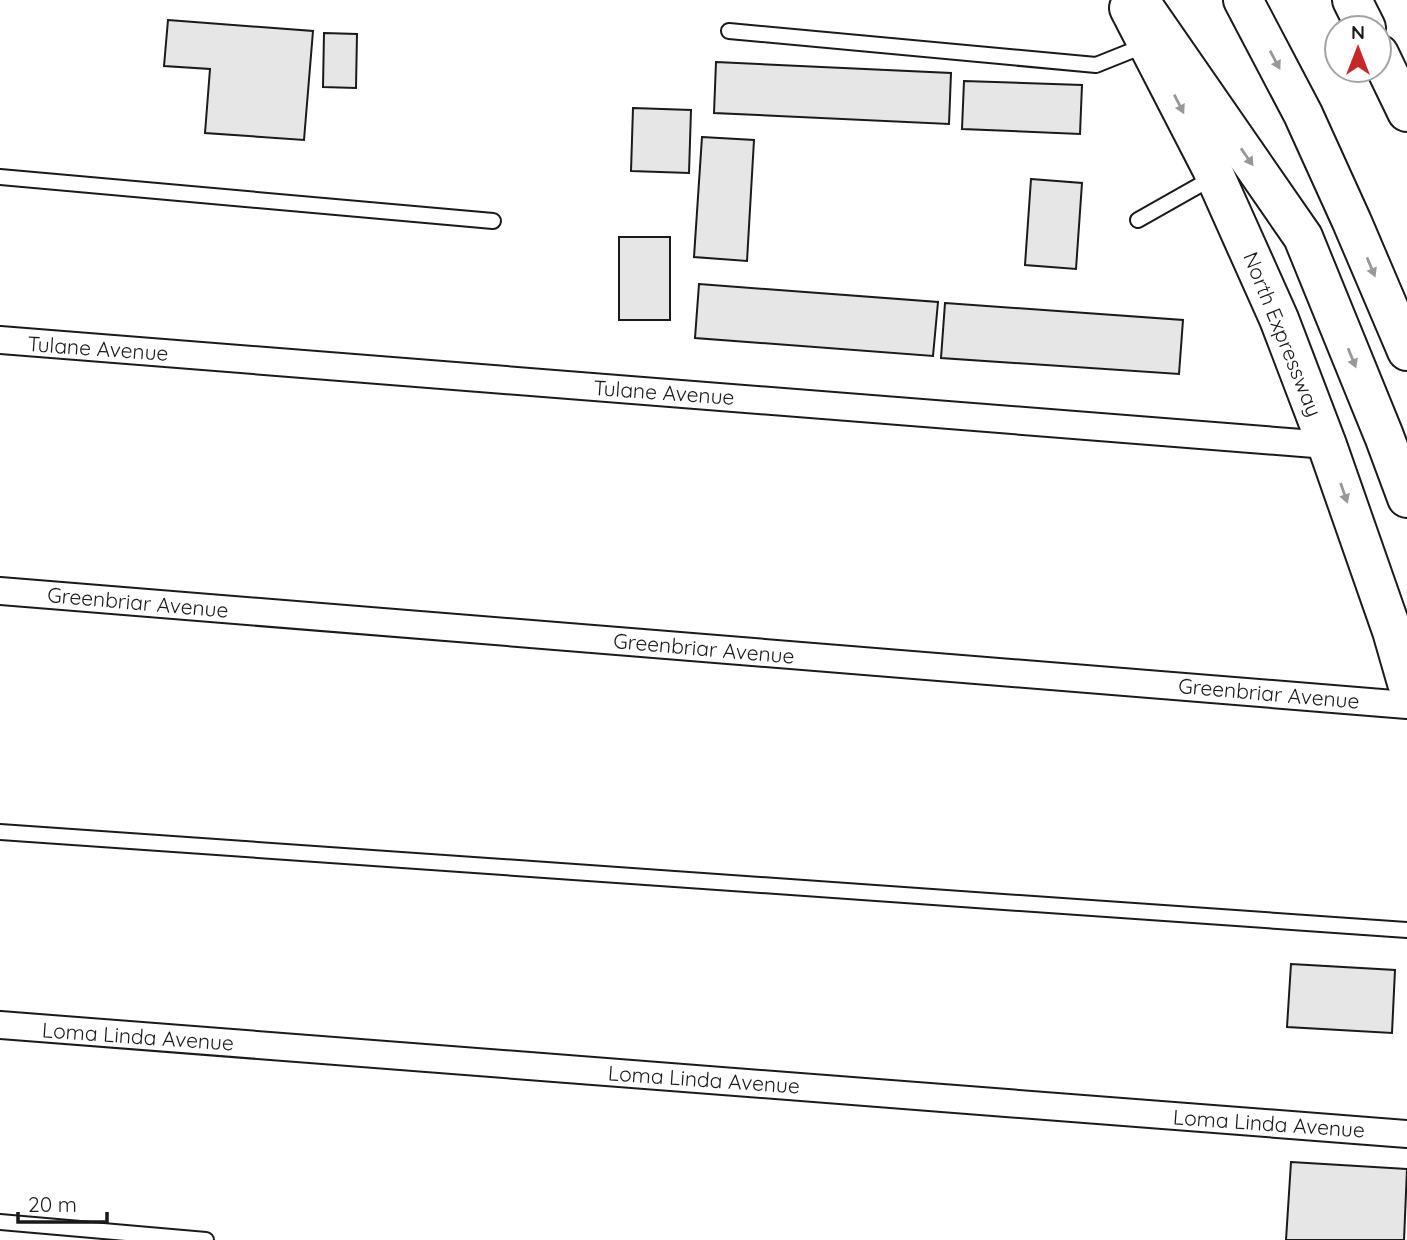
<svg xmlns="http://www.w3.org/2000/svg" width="1407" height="1240" font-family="Quicksand,sans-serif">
<rect width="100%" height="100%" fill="#fff"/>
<path fill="#e6e6e6" stroke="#1a1a1a" stroke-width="2" d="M168 20 313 31 304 140 205 133 210 69 164 66Z
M324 33 357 34 356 88 323 87Z
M716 62 951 73 949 124 714 113Z
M964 81 1082 85 1080 134 962 129Z
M633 108 691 110 689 173 631 171Z
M702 137 754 140 747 261 694 257Z
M1031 179 1082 183 1076 269 1025 265Z
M619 237H670V320H619Z
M699 284 938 302 933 356 695 338Z
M945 303 1183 320 1179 374 941 358Z
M1291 964 1395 970 1392 1033 1287 1027Z
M1291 1162 1407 1169 1404 1240H1286Z"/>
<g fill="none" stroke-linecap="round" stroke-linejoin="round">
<defs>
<path id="lane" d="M729 31 1096 65 1146 45
M0 177 493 221
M1138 220 1214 177
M0 832 1407 930
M0 1222 206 1240"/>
<path id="street" d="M0 340 1327 445
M0 591 1407 705
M0 1025 1407 1134"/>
<path id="secondary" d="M1129 8 1211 167 1279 319 1327 445 1392 631 1407 683"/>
<path id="highway" d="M1139 0 1303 237 1384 436 1407 498
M1243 0 1303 114 1352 222 1407 351
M1352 0 1366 28
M1379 54 1407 112"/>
</defs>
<use href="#lane" stroke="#1a1a1a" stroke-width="18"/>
<use href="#street" stroke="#1a1a1a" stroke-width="30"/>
<use href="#secondary" stroke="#1a1a1a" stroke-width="42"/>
<use href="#highway" stroke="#1a1a1a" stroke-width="42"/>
<use href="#lane" stroke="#fff" stroke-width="14"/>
<use href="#street" stroke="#fff" stroke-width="26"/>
<use href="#secondary" stroke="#fff" stroke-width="38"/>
<use href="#highway" stroke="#fff" stroke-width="38"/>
</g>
<defs><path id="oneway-solid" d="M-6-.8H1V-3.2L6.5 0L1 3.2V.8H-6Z" transform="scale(1.75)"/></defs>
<g fill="#989898">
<use href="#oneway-solid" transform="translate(1275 60) rotate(62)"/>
<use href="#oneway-solid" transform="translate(1179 104) rotate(63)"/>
<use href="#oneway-solid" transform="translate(1247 157) rotate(55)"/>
<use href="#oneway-solid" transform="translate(1371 267) rotate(67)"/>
<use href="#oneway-solid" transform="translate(1352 358) rotate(68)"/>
<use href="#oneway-solid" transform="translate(1344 493) rotate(71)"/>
</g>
<g text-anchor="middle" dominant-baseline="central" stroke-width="5" stroke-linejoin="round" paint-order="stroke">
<g font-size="21" fill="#1a1a1a" stroke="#fff">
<text transform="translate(1283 334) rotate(68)">North Expressway</text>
<text transform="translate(98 348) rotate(4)">Tulane Avenue</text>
<text transform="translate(664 392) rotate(4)">Tulane Avenue</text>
<text transform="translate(138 602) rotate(5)">Greenbriar Avenue</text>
<text transform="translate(704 648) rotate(5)">Greenbriar Avenue</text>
<text transform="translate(1269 693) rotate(5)">Greenbriar Avenue</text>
<text transform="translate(138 1036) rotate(4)">Loma Linda Avenue</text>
<text transform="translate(704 1079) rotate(4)">Loma Linda Avenue</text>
<text transform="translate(1269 1123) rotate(4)">Loma Linda Avenue</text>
</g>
</g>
<g transform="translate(1358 49)"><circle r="33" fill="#ffffff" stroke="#a3a3a3" stroke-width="2"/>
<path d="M0-5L12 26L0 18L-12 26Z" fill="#c62828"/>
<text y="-10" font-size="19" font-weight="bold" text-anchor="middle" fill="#1a1a1a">N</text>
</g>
<path d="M18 1212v10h89v-10" fill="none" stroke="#1a1a1a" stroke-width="3.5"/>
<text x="28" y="1212" font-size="21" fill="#1a1a1a" stroke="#ffffff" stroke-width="5" paint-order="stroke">20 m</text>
</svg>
